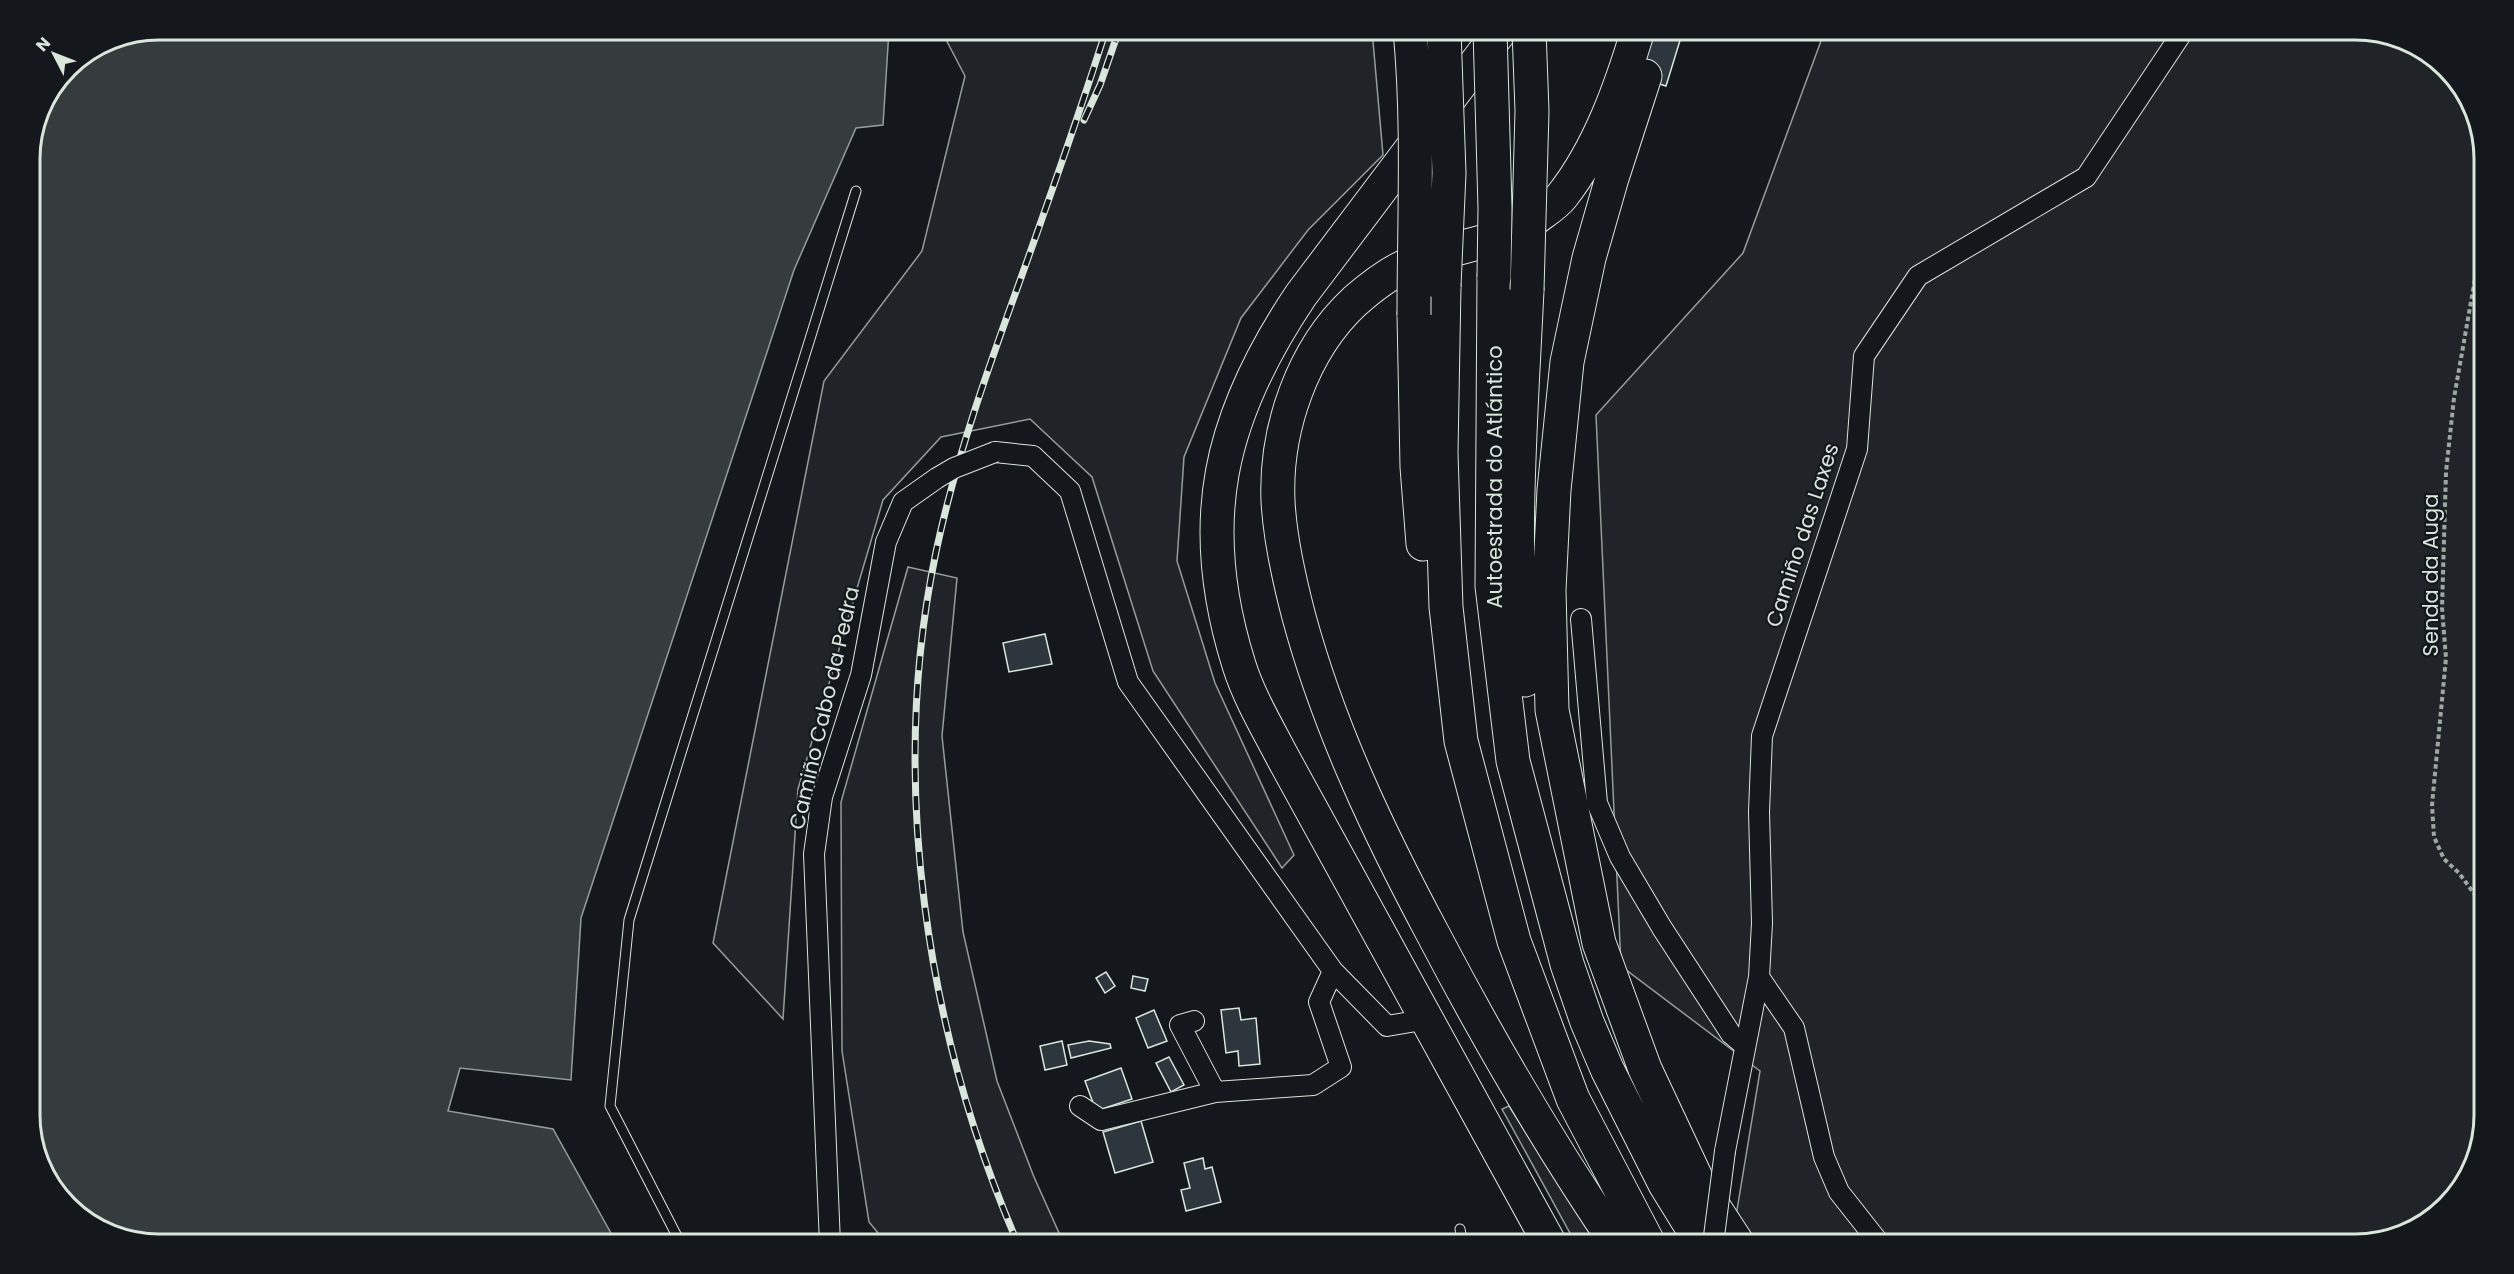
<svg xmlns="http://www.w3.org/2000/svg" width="2514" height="1274" font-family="Poppins,sans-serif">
<rect width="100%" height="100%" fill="#14181c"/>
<path fill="#202428" stroke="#939e99" stroke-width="1.5" d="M941 30H1372L1383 155 1308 230 1241 318 1184 457 1177 561 1215 683 1294 855 1282 868 1153 671 1092 477 1030 419 941 437 883 500 798 789 783 1019 713 943 824 381 922 251 965 76Z
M1825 30H2354L2412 44 2462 88 2484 152V1114L2470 1172 2426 1222 2355 1244H1757L1736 1216 1760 1071 1621 966 1596 415 1743 253Z
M908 567 957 578 942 736 963 932 997 1081 1034 1177 1064 1244H887L869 1222 842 1051 841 802Z
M1509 1106 1592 1237 1597 1244H1576L1502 1109Z"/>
<path fill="#363b3e" stroke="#939e99" stroke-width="1.5" d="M160 30H889L883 125 856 128 794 270 581 918 571 1080 460 1068 448 1111 553 1129 617 1244H160L102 1230 52 1187 30 1123V152L40 110 68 68 110 40Z"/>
<path fill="#2c363c" stroke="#d8e6dc" stroke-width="1.5" d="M1627 30H1668L1682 34 1666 86 1615 70Z
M1045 634 1052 664 1009 672 1003 643Z
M1106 972 1115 986 1105 993 1096 978Z
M1133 976 1148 979 1145 991 1131 988Z
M1239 1008 1241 1020 1256 1018 1260 1064 1239 1066 1238 1051 1226 1053 1221 1010Z
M1154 1010 1167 1041 1148 1048 1136 1018Z
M1062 1041 1067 1065 1045 1070 1040 1046Z
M1089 1041 1110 1044 1111 1048 1071 1058 1068 1045Z
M1169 1057 1184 1085 1171 1092 1156 1063Z
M1121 1068 1132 1099 1096 1111 1085 1081Z
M1141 1121 1153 1162 1115 1173 1103 1132Z
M1203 1158 1205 1169 1212 1167 1221 1202 1186 1211 1181 1190 1190 1188 1184 1163Z
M868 1235 879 1244H860Z"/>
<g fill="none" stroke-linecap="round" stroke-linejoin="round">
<defs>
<path id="lane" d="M1460 1229 1463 1244
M681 1244 610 1106 629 920 856 191"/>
<path id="street" d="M995 452 1033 456 1070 491 1128 682 1333 971 1387 1026 1428 1019
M1581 619 1597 803 1620 857 1662 928 1731 1034 1745 1046
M1759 977 1794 1028 1824 1157 1839 1192 1880 1244
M1194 1021 1180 1025 1215 1092
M1080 1106 1101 1120 1215 1092 1313 1085 1341 1067 1319 1002 1333 971
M1725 1151 1759 977 1762 923 1759 812 1762 736 1857 449 1864 356 1918 276 2086 177 2184 30
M830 1244 814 854 822 797 861 675 886 542 903 502 937 478"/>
<path id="highway" d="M1501 30 1301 295C1219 417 1194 522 1239 665 1249 697 1267 727 1282 756L1550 1244
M1645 76 1612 178 1589 258 1567 362 1554 490 1549 590 1552 710 1599 943 1645 1069 1699 1184 1738 1244
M1494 277 1492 586 1513 761 1567 964 1587 1022 1607 1069 1665 1184 1702 1244
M1444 286 1441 453 1446 607 1461 741 1514 941 1573 1099 1649 1244
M1414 315 1417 467 1423 544
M1525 680C1510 550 1521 420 1527 290
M1617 1244C1549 1144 1489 1041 1433 934 1379 833 1329 728 1299 617 1289 579 1280 540 1278 501 1275 430 1302 350 1355 301 1371 287 1390 272 1410 264 1444 249 1481 245 1515 231 1522 228 1528 223 1534 219 1543 212 1555 205 1562 196 1599 149 1621 87 1638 30"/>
</defs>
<use href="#lane" stroke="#d8e6dc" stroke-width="11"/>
<use href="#street" stroke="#d8e6dc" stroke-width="22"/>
<use href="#highway" stroke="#d8e6dc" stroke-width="35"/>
<path stroke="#9da8a2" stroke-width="4" stroke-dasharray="4.5 3" stroke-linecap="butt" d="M2484 228 2454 398 2446 472 2442 608 2446 658 2432 805 2434 837 2444 859 2459 873 2484 907"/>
<use href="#lane" stroke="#14181c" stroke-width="9"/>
<use href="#street" stroke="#14181c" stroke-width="20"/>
<use href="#highway" stroke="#14181c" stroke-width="33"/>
<defs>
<path id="rail" d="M1084 120 1100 85 1119 30
M1018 1244C926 1032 888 780 936 552 956 457 989 366 1022 275 1051 194 1080 112 1106 30"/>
</defs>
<use href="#rail" stroke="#d8e6dc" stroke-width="7"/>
<use href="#rail" stroke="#14181c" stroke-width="4.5" stroke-dasharray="14" stroke-linecap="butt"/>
<defs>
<path id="street-bridge" d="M937 478 954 468 995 452
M1713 1244 1725 1151"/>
<path id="highway-bridge" d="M1410 30C1419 124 1414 220 1414 315
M1444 30 1449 173 1444 286
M1490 30 1495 208 1494 277
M1527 290 1532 111 1529 30"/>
</defs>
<use href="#street-bridge" stroke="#d8e6dc" stroke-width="22" stroke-linecap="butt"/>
<use href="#highway-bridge" stroke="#d8e6dc" stroke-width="35" stroke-linecap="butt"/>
<use href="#street-bridge" stroke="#14181c" stroke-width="20"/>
<use href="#highway-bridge" stroke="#14181c" stroke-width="33"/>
</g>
<g text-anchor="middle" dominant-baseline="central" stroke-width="4.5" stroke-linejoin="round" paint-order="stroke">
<g font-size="21" fill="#d8e6dc" stroke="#14181c">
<text transform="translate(1494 477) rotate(-90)">Autoestrada do Atlántico</text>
<text transform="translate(1802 535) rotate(-72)">Camiño das Laxes</text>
<text transform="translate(2430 575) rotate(-90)">Senda da Auga</text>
<text transform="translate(824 708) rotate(-77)">Camiño Cabo da Pedra</text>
</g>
</g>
<path d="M0 0H2514V1274H0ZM159 40H2355A119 119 0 0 1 2474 159V1115A119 119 0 0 1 2355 1234H159A119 119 0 0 1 40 1115V159A119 119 0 0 1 159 40Z" fill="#14181c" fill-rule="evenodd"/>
<path fill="none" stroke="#d8e6dc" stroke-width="3" d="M159 40H2355A119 119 0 0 1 2474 159V1115A119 119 0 0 1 2355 1234H159A119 119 0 0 1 40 1115V159A119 119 0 0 1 159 40Z"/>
<g transform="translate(54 54) rotate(312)" stroke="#14181c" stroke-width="4.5" paint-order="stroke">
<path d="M0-4.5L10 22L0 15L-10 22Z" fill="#d8e6dc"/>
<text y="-9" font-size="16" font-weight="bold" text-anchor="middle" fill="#d8e6dc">N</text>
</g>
</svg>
